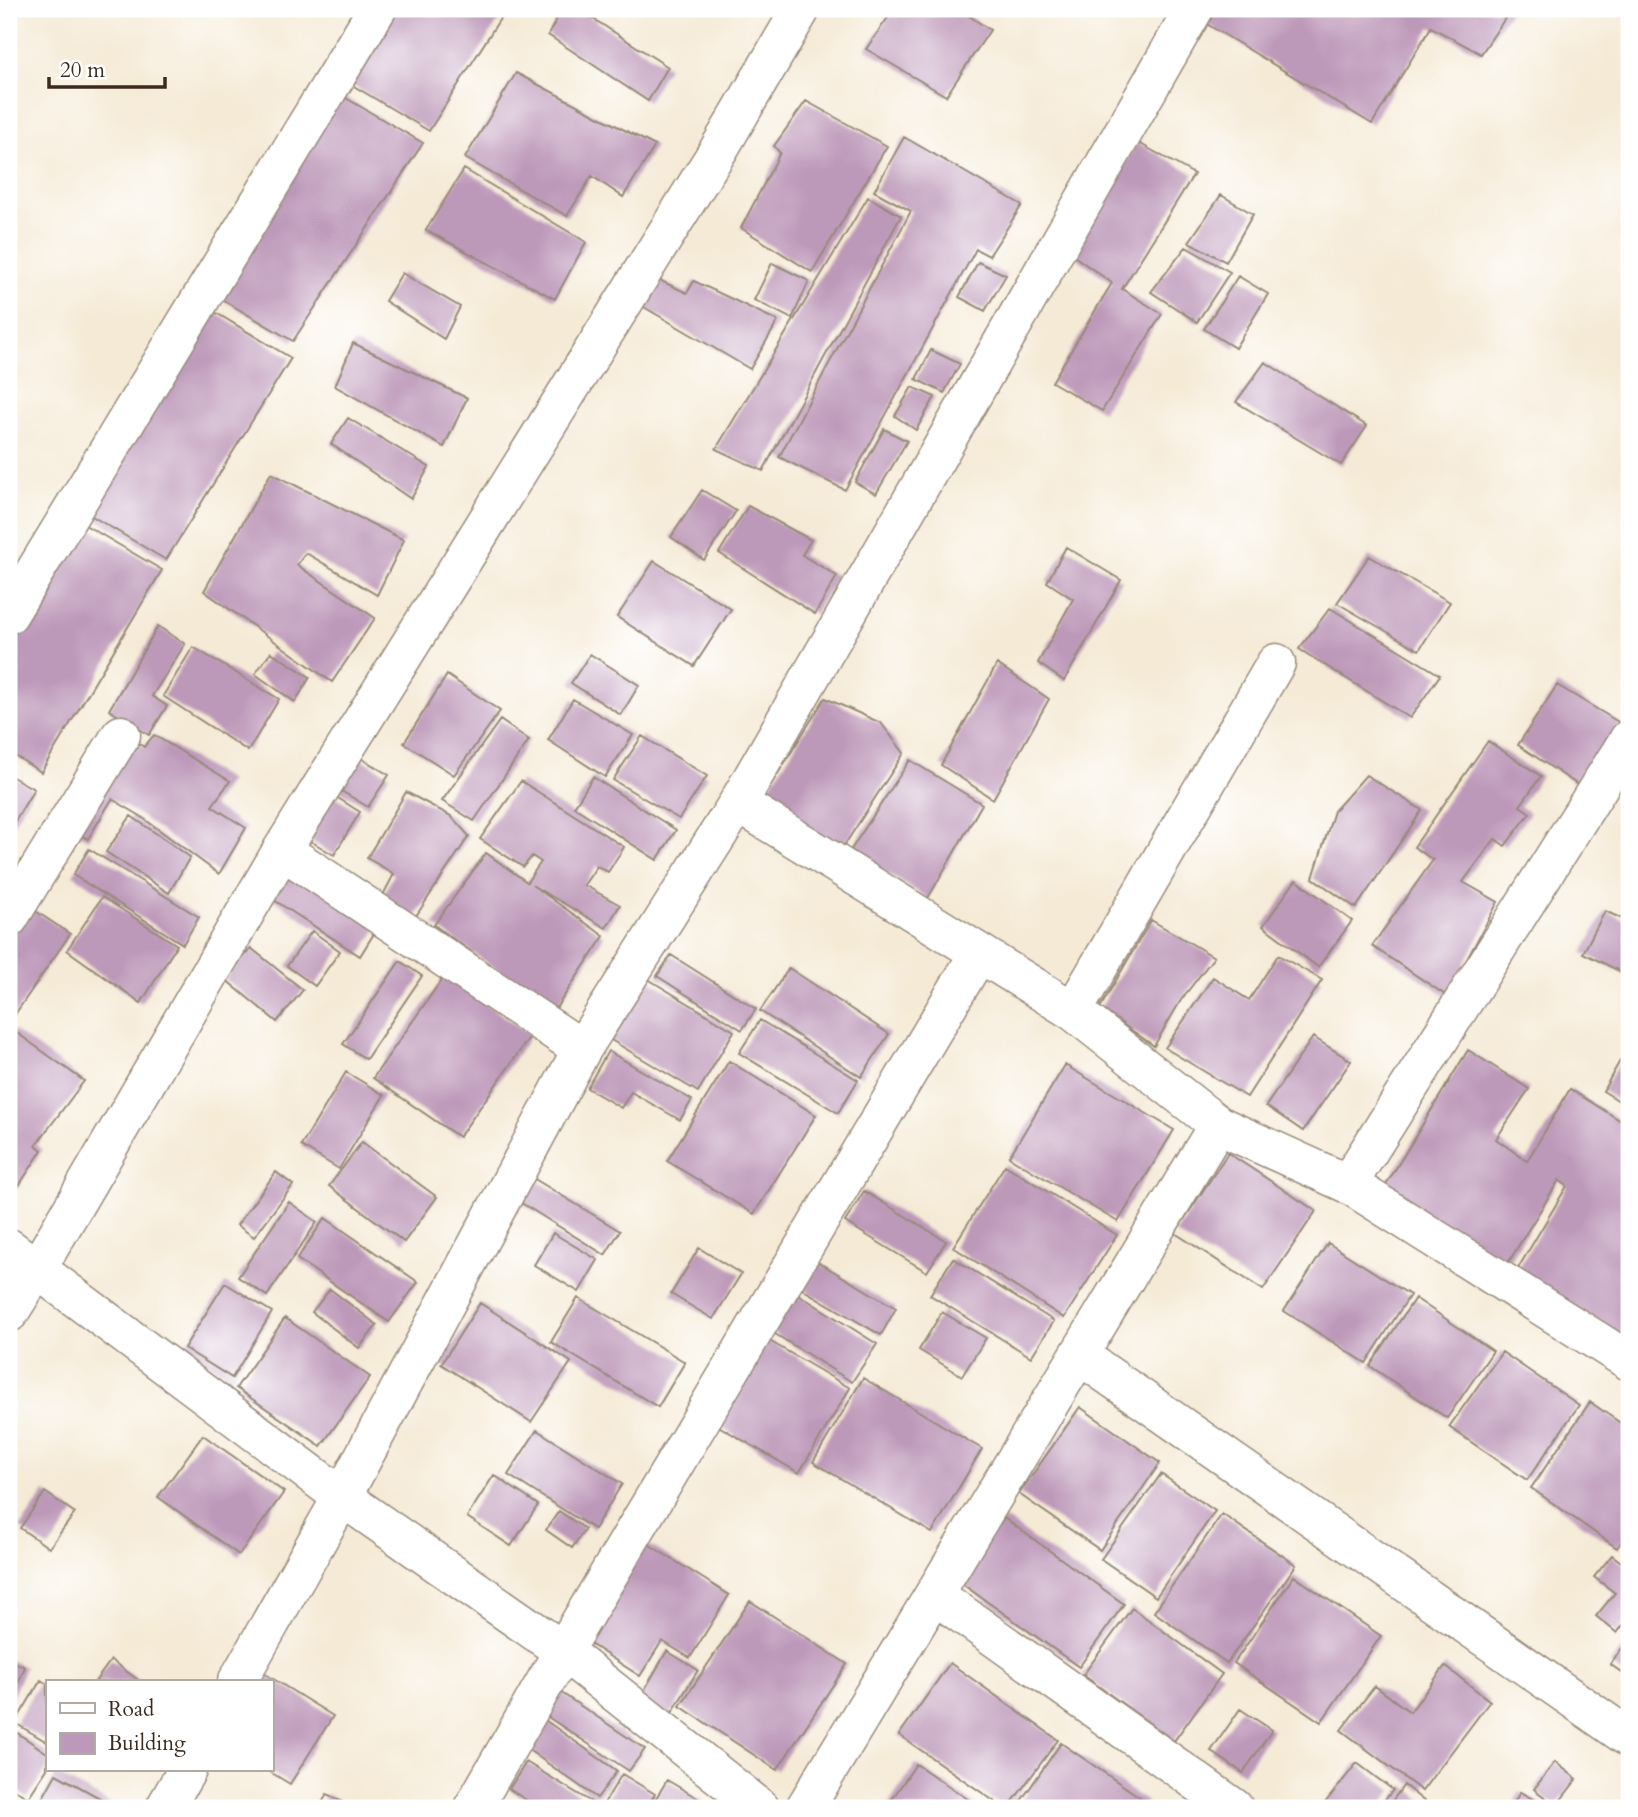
<svg xmlns="http://www.w3.org/2000/svg" width="1638" height="1817" font-family="Cardo,serif">
<rect width="100%" height="100%" fill="#fff"/>
<filter id="ink" filterUnits="userSpaceOnUse"><feTurbulence type="fractalNoise" baseFrequency=".0143" numOctaves="2"/><feDisplacementMap in="SourceGraphic" scale="14" xChannelSelector="R" yChannelSelector="G"/><feConvolveMatrix kernelMatrix="1 2 1 2 8 2 1 2 1" color-interpolation-filters="sRGB"/></filter>
<filter id="wash" filterUnits="userSpaceOnUse"><feTurbulence type="fractalNoise" baseFrequency=".00686" numOctaves="4" result="noise"/><feDisplacementMap in="SourceGraphic" scale="28" xChannelSelector="R" yChannelSelector="G"/><feGaussianBlur stdDeviation="1.57" result="paint"/><feColorMatrix in="noise" values="0 0 0 0 0 0 0 0 0 0 0 0 0 0 0 0 0 1.4 0 .05"/><feComposite in="paint" operator="in"/></filter>
<g filter="url(#wash)">
<rect width="100%" height="100%" fill="#f5ead6"/>
<g id="blocks">
<path fill="#bd99b9" d="M394 9H506L429 131 347 82Z
M562 9H578L668 67 648 101 548 35Z
M894 9H959L990 30 946 96 866 49Z
M1214 9H1506L1510 11 1481 54 1431 27 1372 124 1205 23Z
M516 73 655 146 623 197 592 176 567 216 465 158Z
M339 94 423 143 293 341 216 296Z
M806 101 887 146 812 272 741 228 780 153 774 146Z
M904 137 1022 205 989 256 976 249 845 490 779 457 911 211 874 191Z
M1137 142 1194 174 1122 289 1162 314 1102 411 1052 382 1112 283 1071 254Z
M464 169 586 242 555 299 426 230Z
M1221 195 1253 214 1226 262 1189 242Z
M868 197 901 216 763 471 716 449Z
M1186 247 1230 272 1197 322 1151 292Z
M978 262 1006 275 985 311 959 297Z
M772 263 809 281 792 319 754 300Z
M642 272 687 293 694 281 778 321 750 369 625 296Z
M402 273 460 307 444 339 385 301Z
M1238 276 1268 294 1235 348 1204 329Z
M208 308 291 358 166 560 85 512Z
M353 343 467 398 444 447 335 386Z
M931 350 960 364 944 393 916 379Z
M1265 362 1367 426 1341 465 1236 402Z
M912 387 935 397 916 430 895 416Z
M348 418 429 467 411 499 331 444Z
M884 429 907 441 876 494 855 482Z
M271 473 404 540 377 595 306 553 297 565 375 618 332 682 204 591Z
M702 490 736 511 704 560 671 537Z
M748 506 811 540 802 555 837 576 815 614 719 553Z
M80 522 162 570 41 772 9 752V638Z
M1066 547 1121 580 1064 681 1038 663 1073 599 1047 582Z
M1369 556 1450 602 1419 650 1337 603Z
M654 561 731 609 694 666 617 617Z
M1330 608 1440 675 1410 718 1299 649Z
M158 626 185 644 152 696 167 706 149 735 109 710Z
M193 647 279 699 248 751 163 696Z
M271 652 310 677 295 702 255 674Z
M590 654 639 685 621 715 571 683Z
M997 664 1049 699 993 799 941 765Z
M447 675 500 711 454 775 404 743Z
M1557 685 1620 723 1578 785 1518 745Z
M825 698 881 723 904 753 842 849 762 799Z
M573 699 633 735 605 777 548 740Z
M500 720 529 740 474 821 442 801Z
M154 735 230 781 212 806 246 828 219 874 139 815 112 799 88 839 72 831 131 739 144 747Z
M642 736 707 776 679 819 613 780Z
M1488 741 1541 776 1520 806 1530 813 1505 846 1495 839 1463 882 1498 902 1447 996 1372 946 1433 860 1414 847Z
M349 751 389 775 368 807 328 783Z
M910 760 982 804 928 898 850 851Z
M9 775 34 789 9 831Z
M1366 775 1422 810 1356 908 1313 878 1334 811Z
M593 777 676 830 657 860 574 807Z
M521 781 624 847 608 872 597 866 584 885 620 905 606 928 532 885 604 936 554 1011 434 925 486 853 527 882 541 862 532 856 523 867 480 839Z
M322 788 360 812 334 855 297 833Z
M406 792 451 816 469 836 414 919 381 899 394 874 367 858Z
M131 816 190 857 169 893 106 852Z
M89 849 199 917 183 944 73 875Z
M290 870 378 927 360 956 271 898Z
M1296 880 1352 921 1318 967 1263 926Z
M102 897 177 945 141 1003 67 950Z
M28 906 70 934 9 1023V936Z
M1605 911 1629 922V976L1583 953Z
M1151 920 1214 957 1181 1000 1154 1046 1100 1008Z
M312 931 340 951 315 986 287 966Z
M251 948 303 990 277 1022 225 979Z
M671 955 756 1009 742 1030 657 976Z
M1278 955 1322 980 1247 1097 1165 1048 1213 977 1249 1000Z
M400 961 422 976 366 1059 343 1044Z
M789 968 889 1034 861 1077 760 1011Z
M445 975 531 1035 459 1137 373 1078Z
M648 979 734 1031 698 1092 611 1040Z
M760 1020 858 1080 838 1113 739 1053Z
M13 1030 84 1081 36 1145 42 1150 9 1201V1035Z
M1313 1037 1351 1061 1303 1131 1266 1106Z
M1629 1045V1107L1603 1091Z
M1468 1050 1529 1089 1496 1139 1527 1161 1570 1089 1629 1126V1321L1620 1337 1517 1270 1567 1186 1559 1180 1506 1266 1384 1188Z
M608 1051 692 1100 680 1120 631 1092 621 1108 587 1088Z
M729 1061 816 1115 754 1214 667 1161Z
M1065 1065 1174 1130 1118 1222 1009 1157Z
M346 1072 384 1095 339 1169 301 1146Z
M362 1142 437 1197 404 1242 329 1186Z
M1228 1153 1316 1211 1263 1290 1175 1233Z
M1005 1165 1117 1235 1064 1318 953 1247Z
M276 1172 293 1185 254 1237 237 1225Z
M533 1178 620 1231 605 1255 518 1201Z
M864 1191 946 1241 927 1272 845 1222Z
M289 1202 317 1222 267 1296 238 1277Z
M325 1218 418 1282 389 1322 297 1259Z
M553 1233 598 1260 579 1292 534 1265Z
M1328 1243 1410 1295 1366 1363 1284 1311Z
M699 1248 741 1274 713 1319 671 1294Z
M794 1248 896 1308 881 1335 778 1275Z
M953 1258 1054 1321 1031 1357 930 1295Z
M225 1283 272 1312 232 1378 184 1348Z
M788 1288 877 1344 852 1382 764 1327Z
M330 1289 377 1325 359 1348 312 1312Z
M578 1298 685 1362 658 1407 551 1342Z
M1415 1298 1493 1351 1447 1418 1370 1366Z
M480 1303 571 1362 531 1422 441 1364Z
M942 1312 986 1338 962 1376 919 1350Z
M285 1318 370 1377 321 1446 236 1388Z
M766 1339 850 1388 799 1473 715 1424Z
M1502 1352 1579 1405 1527 1480 1449 1427Z
M863 1378 982 1449 932 1533 813 1462Z
M1590 1402 1629 1429V1530L1617 1548 1531 1488Z
M1080 1407 1160 1463 1100 1550 1019 1494Z
M537 1430 622 1484 594 1529 508 1475Z
M203 1435 284 1492 239 1555 158 1497Z
M1161 1474 1215 1511 1156 1597 1101 1559Z
M494 1475 538 1505 511 1546 467 1517Z
M45 1492 75 1513 49 1548 20 1528Z
M559 1511 585 1529 572 1548 546 1530Z
M1222 1514 1296 1565 1227 1663 1154 1612Z
M1004 1518 1124 1604 1079 1667 958 1581Z
M645 1542 729 1595 690 1658 662 1641 640 1676 584 1640Z
M1612 1555 1629 1568V1617L1617 1633 1596 1616 1615 1593 1594 1577Z
M1294 1576 1381 1636 1321 1722 1234 1663Z
M750 1601 847 1664 777 1770 680 1706Z
M1132 1608 1222 1674 1174 1741 1083 1675Z
M1629 1639V1678L1610 1664Z
M667 1651 698 1670 667 1721 637 1703Z
M9 1660 25 1667 9 1704Z
M111 1660 141 1682H95Z
M950 1663 1058 1740 1008 1808H1004L899 1735Z
M1445 1666 1490 1701 1422 1791 1341 1730 1375 1686 1410 1712Z
M262 1672 333 1716 290 1784 267 1770H271V1682H255Z
M41 1680 47 1684V1742L15 1723Z
M557 1690 645 1749 629 1771 542 1713Z
M1240 1709 1272 1730 1243 1773 1211 1751Z
M542 1718 617 1771 597 1798 523 1746Z
M13 1730 47 1753V1769L28 1798 9 1786V1737Z
M1061 1743 1147 1802 1143 1808H1016Z
M526 1762 601 1808 622 1774 655 1794 646 1808H539L509 1789Z
M1555 1762 1577 1779 1556 1806 1534 1789Z
M1357 1763 1393 1790 1378 1808H1321Z
M916 1764 981 1808H886Z
M56 1774 118 1808H37Z
M667 1780 714 1808H650Z
M1404 1785 1430 1806 1428 1808H1387Z
M1520 1792 1549 1808H1511Z
M327 1794 353 1808H319Z"/>
</g>
</g>
<g filter="url(#ink)">
<use href="#blocks" fill-opacity="0" stroke="#988a7a" stroke-width="2"/>
<g fill="none" stroke-linecap="round" stroke-linejoin="round">
<defs>
<path id="street" d="M9 614 377 9
M738 803 1073 1011 1218 1125 1348 1184 1629 1361
M282 850 582 1049
M9 918 121 735
M1073 1011 1276 663
M1348 1184 1629 739
M9 1248 342 1497 563 1651 760 1808
M9 1313 37 1269 282 850 719 149 801 9
M1079 1355 1629 1738
M935 1595 1234 1808
M237 1682 342 1497 582 1049 738 803 1194 9
M165 1808 187 1770
M473 1808 563 1651 979 953
M805 1808 1218 1125"/>
</defs>
<use href="#street" stroke="#988a7a" stroke-width="41"/>
<use href="#street" stroke="#fff" stroke-width="38"/>
</g>
</g>
<rect width="1638" height="1817" fill="none" stroke="#fff" stroke-width="35"/>
<rect x="46" y="1680" width="228" height="91" fill="#ffffff" stroke="#b1aaa5" stroke-width="2"/>
<rect x="60" y="1703" width="35" height="10" fill="#ffffff" stroke="#b1aaa5" stroke-width="2"/>
<text x="108" y="1716" font-size="21" fill="#3b2a1e">Road</text>
<rect x="60" y="1733" width="35" height="21" fill="#bd99b9" stroke="#b1aaa5" stroke-width="2"/>
<text x="108" y="1750" font-size="21" fill="#3b2a1e">Building</text>
<path d="M49 77v10h116v-10" fill="none" stroke="#3b2a1e" stroke-width="3.5"/>
<text x="60" y="77" font-size="21" fill="#3b2a1e" stroke="#ffffff" stroke-width="5" paint-order="stroke">20 m</text>
</svg>
